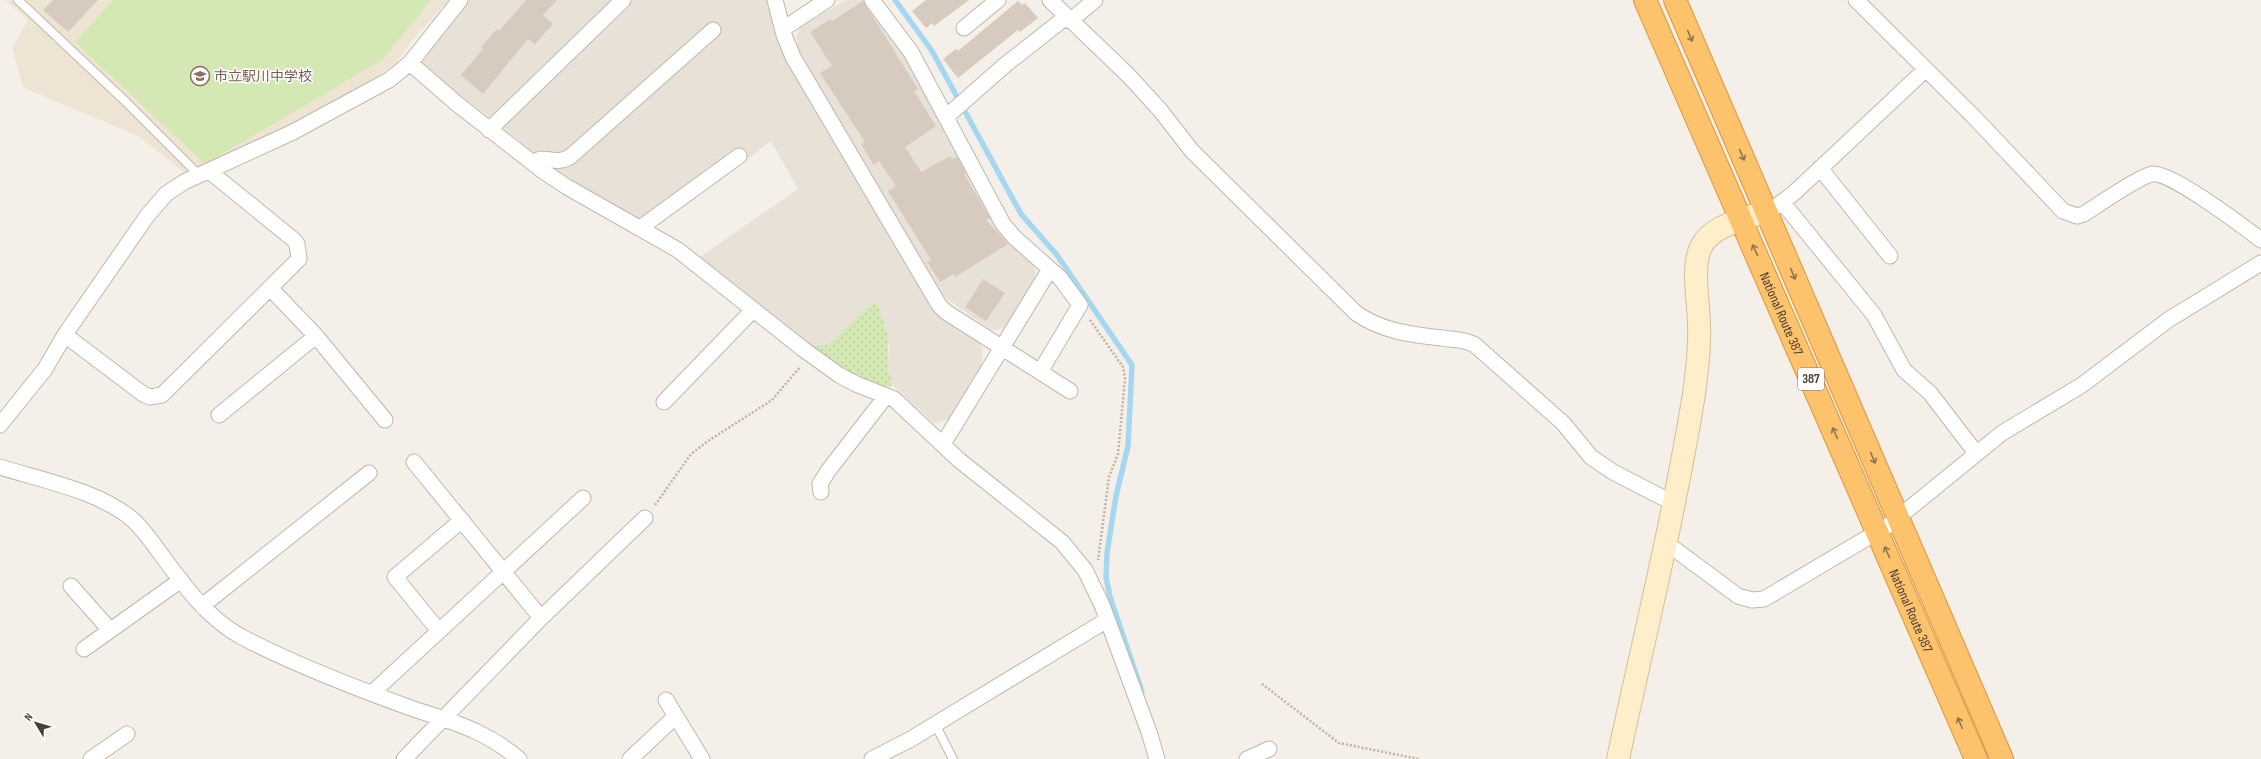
<svg xmlns="http://www.w3.org/2000/svg" width="2261" height="759" font-family="'Sofia Sans Condensed','Noto Sans JP',sans-serif">
<defs>
<pattern id="garden-dots" width="8" height="8" patternUnits="userSpaceOnUse"><rect width="8" height="8" fill="#d3e8b2"/><path d="M2 2h.1M6 6h.1" fill="none" stroke="#b7c89a" stroke-width="1.8" stroke-linecap="round"/></pattern>
</defs>
<rect width="100%" height="100%" fill="#f4f0e9"/>
<path fill="#e8e1d7" d="M469 0H769L939 315 977 340 982 348V364L949 419 934 423 893 386 888 369 889 345 876 300 829 344 810 347 697 259 798 189 771 141 745 161 736 148 640 219 626 218 559 173 483 112 426 70 422 61 426 53Z
M846 0H864L901 49 1019 251 1033 264 1036 273 1034 281 1006 326 998 330H991L941 295 799 54 796 36 801 27Z"/>
<path fill="#ede4d3" d="M5 0H449L414 38 396 63 353 94 203 167 185 173 138 136 24 88 12 48 28 20Z"/>
<path fill="#d3e8b2" d="M113 0H431L382 60 205 164 75 42Z"/>
<path fill="url(#garden-dots)" d="M876 300 888 336V369L893 386C862 390 835 363 810 347L829 344Z"/>
<g fill="none" stroke-linecap="round" stroke-linejoin="round">
<path stroke="#a6d7f0" stroke-width="5.5" d="M895 0 932 51 1021 214 1057 255 1132 365 1128 446 1116 496 1107 553 1106 577 1110 597 1142 692"/>
</g>
<path fill="#d6cbbe" d="M53 0H98L68 32 43 10Z
M526 0H557L543 15 553 24 535 44 528 39 483 94 461 75 483 49 481 47 497 29 499 31Z
M926 0H969L934 26 932 23 926 28 912 11Z
M863 1 918 89 914 91 936 126 905 147 921 172 950 156 952 159 957 157 966 173 964 174 990 218 986 220 1008 244 955 277 953 274 940 282 927 262 931 260 888 191 896 186 879 161 874 165 861 144 865 142 820 73 832 66 810 32 831 19 832 21Z
M1018 1 1022 5 1025 3 1038 18 1020 32 1018 30 958 78 943 59 956 49 958 51Z
M983 279 1005 293 986 321 965 307Z"/>
<g fill="none" stroke-linecap="round" stroke-linejoin="round">
<defs>
<path id="lane" d="M18 0 126 102 199 175
M935 724 953 759"/>
<path id="street" d="M775 0 784 35 793 57 939 305 946 312 1070 391
M872 0 911 52 1003 224 1014 237 1060 278 1080 305 1040 372
M1050 0 1129 76 1160 110 1192 151 1356 313C1381 331 1412 335 1442 338 1453 340 1465 339 1475 345L1563 423 1591 457 1613 472 1673 503
M1856 0 1973 116 2063 211 2077 216 2084 214C2098 205 2138 177 2152 174 2170 171 2244 227 2261 240
M1070 21 1095 0
M964 28 998 0
M783 29 827 0
M410 63 456 103 543 171 567 187 678 250 803 349 839 375 856 384 894 399 959 460 1062 542 1085 570 1102 605 1149 732 1157 759
M946 117 1005 65 1066 17
M489 130 623 0
M533 163C545 153 556 167 571 156L713 30
M1820 168 1890 256
M1783 203 1874 315 1904 370 1930 393 1976 453
M1774 208 1794 193 1925 70
M640 228 739 156
M270 288 316 336 385 420
M65 335 143 394 150 397 162 395 299 259 297 244 294 240 209 171
M664 402 753 310
M219 415 316 336
M0 425 45 369 66 333 147 216 166 194 184 182 293 132 389 80 410 63 460 0
M943 444 1050 269
M414 462 541 618
M0 467C41 480 100 491 133 520 143 529 152 542 160 553 183 584 206 617 240 636 291 663 353 687 408 707 451 722 482 728 519 759
M821 492 820 484 828 471 886 396
M1665 542 1738 596 1752 600 1764 599 1889 525 2002 433 2082 385 2168 320 2261 263
M71 586 110 630
M202 606 369 473
M439 631 395 577 462 520
M84 649 181 580
M372 693 583 498
M666 700 702 759
M91 759 127 734
M404 759 541 618 645 518
M630 759 676 716
M872 759 911 739 1107 620
M1247 759 1269 749"/>
<path id="secondary" d="M1618 759C1644 638 1674 517 1694 394 1697 372 1700 348 1699 325 1699 303 1691 267 1701 247 1711 225 1746 219 1766 211"/>
<g id="highway">
<path id="s1" d="M1645 0 1976 759"/>
<path d="M1675 0 2002 759"/>
</g>
</defs>
<use href="#lane" stroke="#c0b7ab" stroke-width="10"/>
<use href="#street" stroke="#c0b7ab" stroke-width="17"/>
<use href="#secondary" stroke="#d3c099" stroke-width="24"/>
<use href="#highway" stroke="#dc963b" stroke-width="24"/>
<path stroke="#c1b29d" stroke-width="2.5" stroke-dasharray="2 2" stroke-linecap="butt" d="M1090 320 1123 367 1125 379 1118 454 1109 477 1098 560
M655 505 691 454 708 441 772 400 800 367
M1262 684 1339 743 1419 759"/>
<use href="#lane" stroke="#fff" stroke-width="8"/>
<use href="#street" stroke="#fff" stroke-width="15"/>
<use href="#secondary" stroke="#feeec9" stroke-width="22"/>
<use href="#highway" stroke="#fcc26c" stroke-width="22"/>
</g>
<defs><path id="oneway-shaft" d="M-6 0H5M1.5-3L5.5 0L1.5 3" fill="none" stroke-width="1.6" stroke-linecap="round" stroke-linejoin="round"/></defs>
<g stroke="#90744c">
<use href="#oneway-shaft" transform="translate(1690 36) rotate(67)"/>
<use href="#oneway-shaft" transform="translate(1742 155) rotate(67)"/>
<use href="#oneway-shaft" transform="translate(1755 250) rotate(-115)"/>
<use href="#oneway-shaft" transform="translate(1793 274) rotate(67)"/>
<use href="#oneway-shaft" transform="translate(1835 433) rotate(-114)"/>
<use href="#oneway-shaft" transform="translate(1873 458) rotate(67)"/>
<use href="#oneway-shaft" transform="translate(1887 552) rotate(-114)"/>
<use href="#oneway-shaft" transform="translate(1960 723) rotate(-113)"/>
</g>
<defs>
<symbol id="school-ring" viewBox="-11 -11 22 22"><circle r="9.5" fill="#fff" stroke="#8d6e63" stroke-width="1.5"/><path d="M0-5L7-2L0 1L-7-2ZM-4 1L0 2.5L4 1V4Q0 6-4 4Z" fill="#8d6e63"/></symbol>
</defs>
<g fill-rule="evenodd">
<use href="#school-ring" x="189" y="65" width="22" height="22"/>
</g>
<g text-anchor="middle" dominant-baseline="central" stroke-width="3" stroke-linejoin="round" paint-order="stroke">
<rect fill="#fff" stroke="#7f7973" stroke-width="1" x="1798" y="368" width="26" height="22" rx="3"/>
<g font-size="13" font-weight="bold" fill="#484037">
<text x="1811" y="379">387</text>
</g>
<g font-size="14" fill="#785e54" stroke="#fff" text-anchor="start">
<text x="214" y="76">市立駅川中学校</text>
</g>
<g font-size="14" fill="#484037" stroke="#fff">
<text stroke="none"><textPath href="#s1" startOffset="342">National Route 387</textPath></text>
<text stroke="none"><textPath href="#s1" startOffset="666">National Route 387</textPath></text>
</g>
</g>
<g transform="translate(36 723) rotate(308)" stroke="#ffffff" stroke-width="3" paint-order="stroke">
<path d="M0-3L7 15L0 10L-7 15Z" fill="#484037"/>
<text y="-6" font-size="11" font-weight="bold" text-anchor="middle" fill="#484037">N</text>
</g>
</svg>
